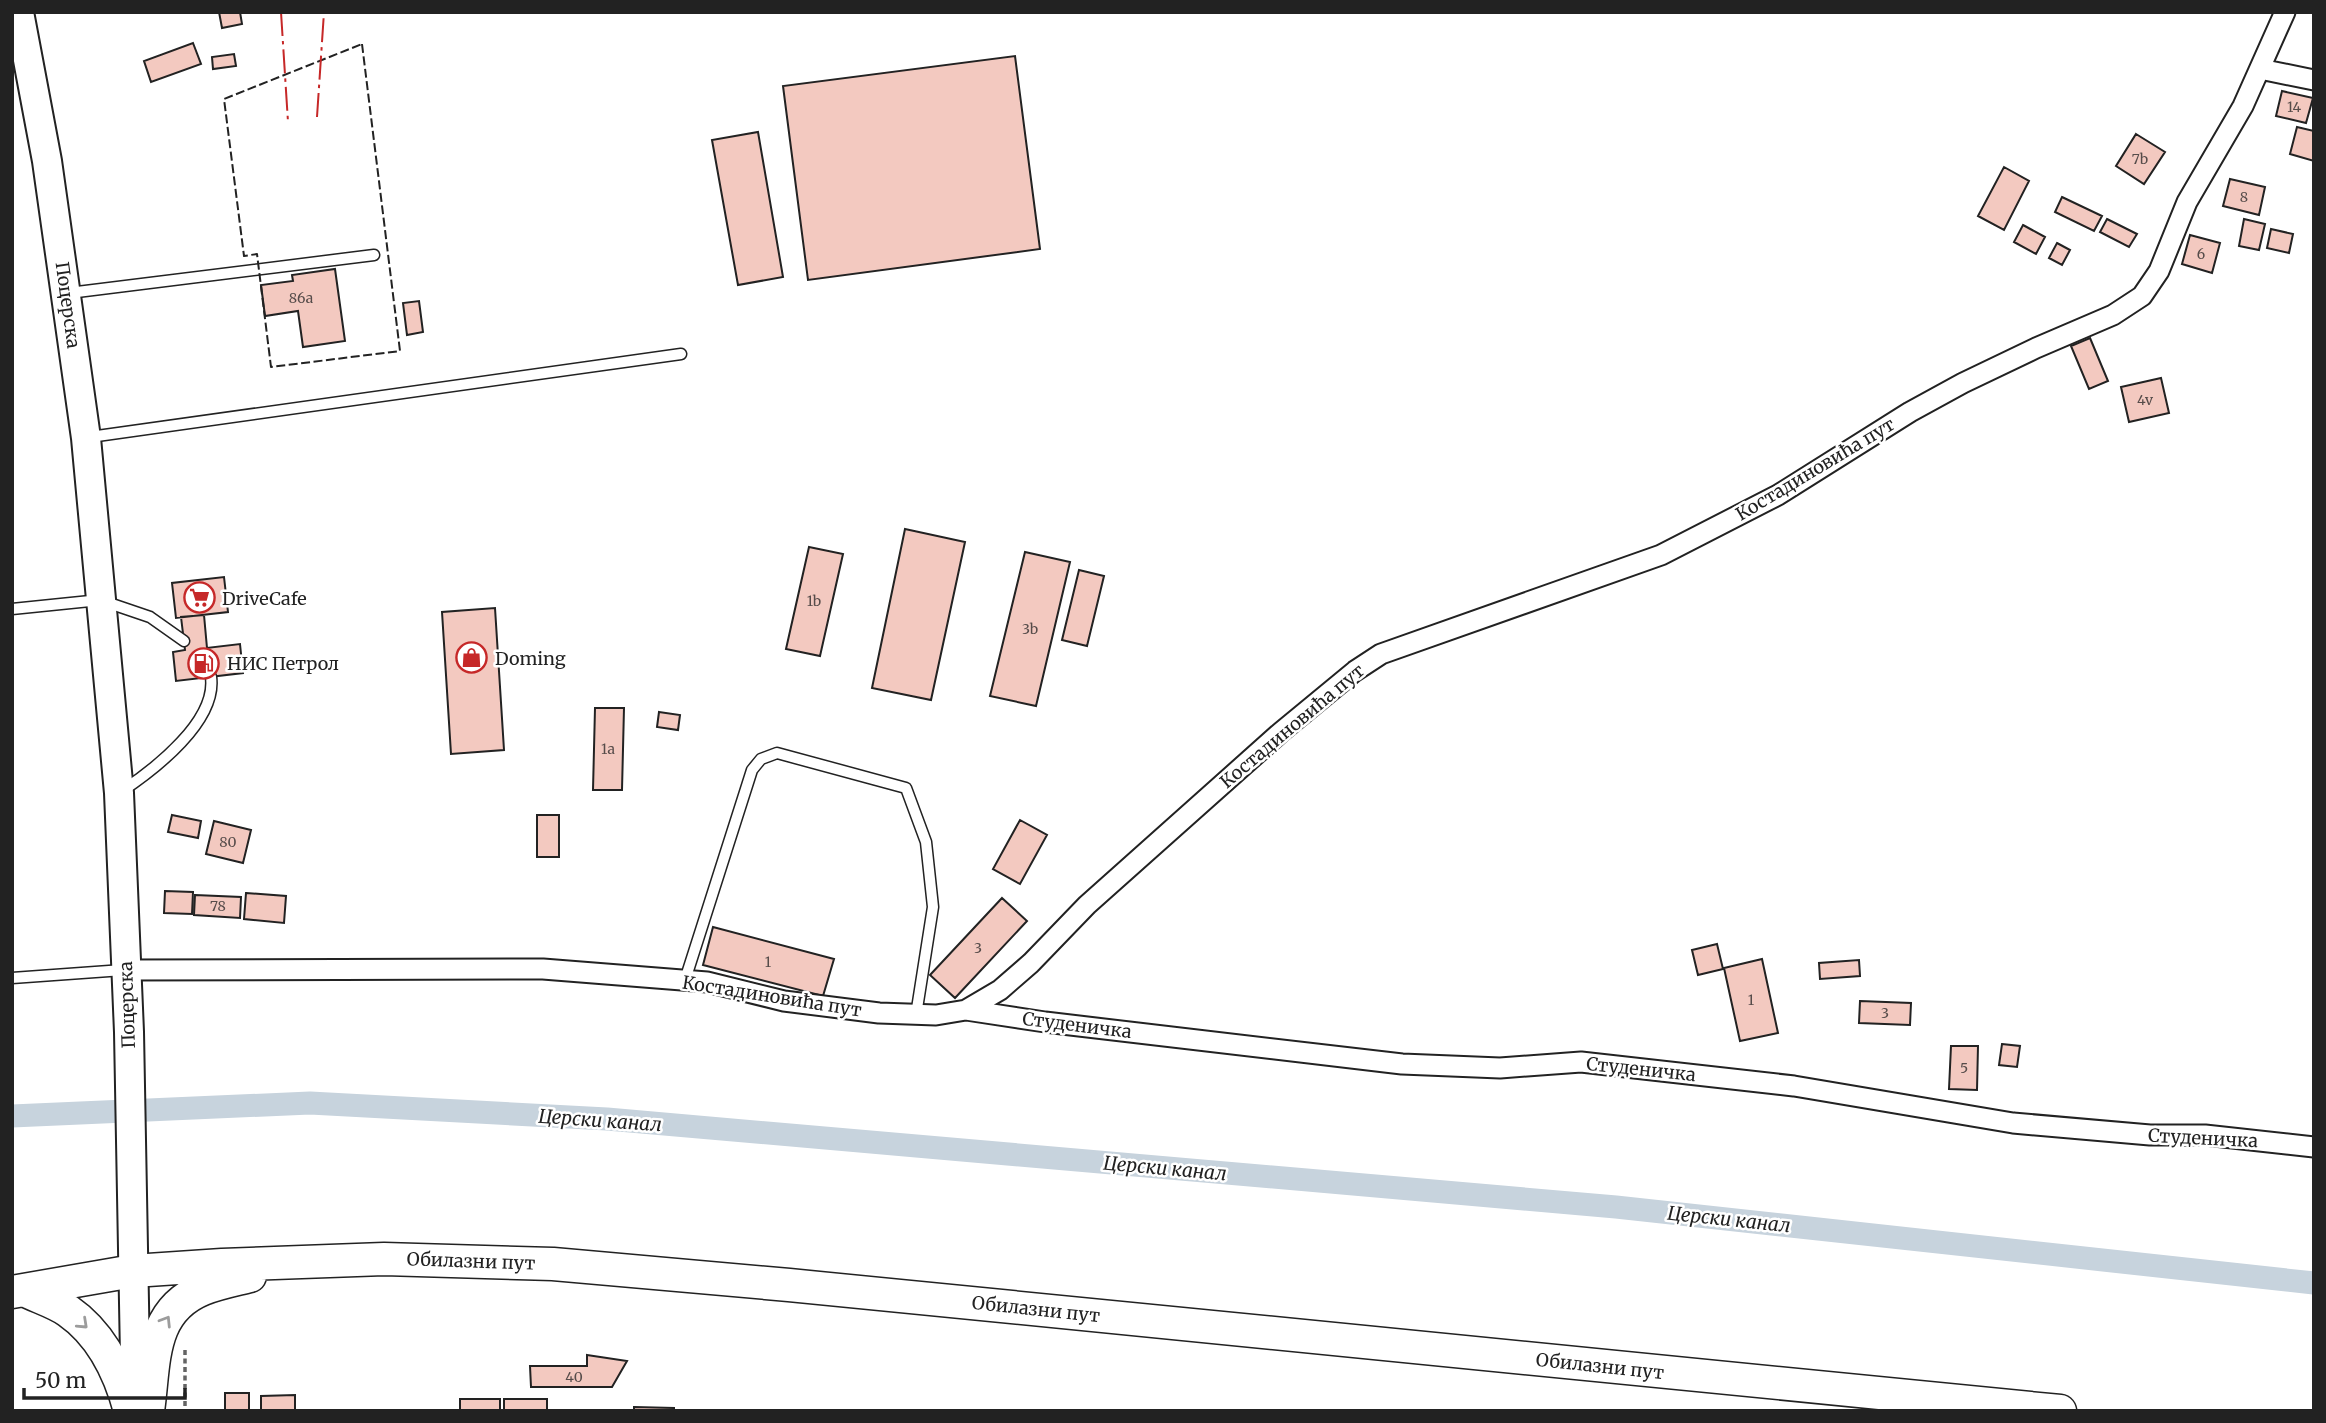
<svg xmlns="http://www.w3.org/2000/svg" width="2326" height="1423" font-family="Merriweather,serif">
<rect width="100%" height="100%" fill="#fff"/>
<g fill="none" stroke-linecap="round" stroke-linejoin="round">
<path stroke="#c7d3dd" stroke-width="23" d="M12 1116 310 1103 607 1119 1616 1207 2314 1283"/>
</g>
<path fill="#f3c9c0" stroke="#222" stroke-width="2" d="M219 12H240L242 24 222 28Z
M193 43 201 64 151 82 144 61Z
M234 54 236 66 213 69 212 57Z
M1015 56 1040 249 808 280 783 86Z
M2282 91 2313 98 2306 123 2276 116Z
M2297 127 2314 131V161L2290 154Z
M758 132 783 277 738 285 712 140Z
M2136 134 2165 152 2144 184 2116 166Z
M2004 167 2029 181 2004 230 1978 216Z
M2230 179 2265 187 2259 215 2223 206Z
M2062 197 2102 216 2094 231 2055 212Z
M2107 219 2137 234 2129 247 2100 232Z
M2244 219 2265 224 2259 250 2239 246Z
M2023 225 2045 237 2036 254 2014 242Z
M2271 229 2293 234 2289 253 2267 248Z
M2190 235 2220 243 2212 273 2182 264Z
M2057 243 2070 250 2062 265 2049 258Z
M335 269 345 341 303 347 298 311 265 316 261 285 293 281 292 275Z
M419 301 423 332 407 335 403 303Z
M2090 338 2108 381 2089 389 2071 346Z
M2161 378 2169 413 2129 422 2121 387Z
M905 529 965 542 931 700 872 688Z
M809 547 843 554 820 656 786 649Z
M1025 552 1070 562 1036 706 990 696Z
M1079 570 1104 576 1087 646 1062 640Z
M224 577 228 612 176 618 172 583Z
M495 608 504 750 451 754 442 612Z
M204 615 207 648 240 644 243 673 176 681 173 652 185 650 181 617Z
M595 708H624L622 790H593Z
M659 712 680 715 678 730 657 727Z
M172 815 201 821 198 838 168 832Z
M537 815H559V857H537Z
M1020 820 1047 835 1020 884 993 869Z
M214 821 251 830 243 863 206 854Z
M165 891 193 892 192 914 164 913Z
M246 893 286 896 284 923 244 919Z
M195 895 241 897 240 918 194 915Z
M1002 898 1027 921 955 998 930 975Z
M713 927 834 959 823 996 703 965Z
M1717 944 1723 969 1698 975 1692 950Z
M1762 959 1778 1033 1740 1041 1724 968Z
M1859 960 1860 976 1820 979 1819 963Z
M1860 1001 1911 1003 1910 1025 1859 1023Z
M2002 1044 2020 1046 2017 1067 1999 1065Z
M1951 1046H1978L1977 1090 1949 1089Z
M587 1355 627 1361 612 1387H531L530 1366H587Z
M225 1393H249V1411H225Z
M295 1395V1411H261V1396Z
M460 1399H500V1411H460Z
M504 1399H547V1411H504Z
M634 1407 674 1408V1411H634Z"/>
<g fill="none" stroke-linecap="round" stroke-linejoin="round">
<defs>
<path id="lane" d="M69 293 374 255
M90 437 681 354
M12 609 100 600 150 617 184 641
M122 791C155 769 217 721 211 677
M12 978 123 970
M685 980 752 770 761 759 777 753 906 788 926 842 933 907 916 1015"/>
<path id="street" d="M2260 69 2314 80
M126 970 543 969 707 982 784 1001 879 1013 936 1015 966 1010 1000 990 1031 963 1087 905 1281 732 1355 671 1381 654 1661 555 1778 495 1910 412 1963 383 2036 348 2113 315 2142 296 2159 271 2187 202 2243 106 2285 12
M966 1010 1045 1022 1402 1064 1500 1068 1581 1062 1794 1086 2013 1123 2150 1135H2205L2314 1147"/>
<path id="secondary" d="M19 12 47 161 86 438 119 793 129 1032 136 1411"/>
<path id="primary" d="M24 1290C38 1297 55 1302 68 1311 101 1334 120 1373 130 1411
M12 1292 133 1271 222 1265 384 1259 553 1264 789 1285 2060 1411
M148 1411C155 1363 149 1311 203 1289 218 1283 234 1280 250 1276"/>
</defs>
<use href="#lane" stroke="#222" stroke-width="13"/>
<use href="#street" stroke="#222" stroke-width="23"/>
<use href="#secondary" stroke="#222" stroke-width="32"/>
<use href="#primary" stroke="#222" stroke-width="35"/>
<path stroke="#646464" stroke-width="3.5" stroke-dasharray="5 3.5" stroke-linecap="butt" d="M185 1350V1411"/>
<use href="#lane" stroke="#fff" stroke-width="10"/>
<use href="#street" stroke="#fff" stroke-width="19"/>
<use href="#secondary" stroke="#fff" stroke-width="28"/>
<use href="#primary" stroke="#fff" stroke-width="32"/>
<path stroke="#222" stroke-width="2" stroke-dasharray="9 3.5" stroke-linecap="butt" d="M362 44 400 351 271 367 257 254 244 256 224 99Z"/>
<path stroke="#c62828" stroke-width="2" stroke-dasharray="24 5 3.5 5" stroke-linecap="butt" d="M281 12 288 122
M317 117 324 12"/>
</g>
<defs><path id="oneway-chevron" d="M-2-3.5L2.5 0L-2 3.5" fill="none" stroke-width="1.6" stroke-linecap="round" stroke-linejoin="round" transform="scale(1.75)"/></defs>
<g stroke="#9c9c9c">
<use href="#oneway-chevron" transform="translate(166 1321) rotate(-58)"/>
<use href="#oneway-chevron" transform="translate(83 1324) rotate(43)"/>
</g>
<defs>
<symbol id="supermarket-ring" viewBox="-11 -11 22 22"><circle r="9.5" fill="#fff" stroke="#c62828" stroke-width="1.5"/><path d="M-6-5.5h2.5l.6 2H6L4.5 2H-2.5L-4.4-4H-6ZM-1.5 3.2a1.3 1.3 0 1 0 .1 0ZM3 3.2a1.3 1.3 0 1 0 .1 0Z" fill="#c62828"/></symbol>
<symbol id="shop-ring" viewBox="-11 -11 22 22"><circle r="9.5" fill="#fff" stroke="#c62828" stroke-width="1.5"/><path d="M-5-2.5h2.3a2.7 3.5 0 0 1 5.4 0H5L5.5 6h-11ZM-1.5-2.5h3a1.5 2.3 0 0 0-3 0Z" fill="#c62828"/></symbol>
<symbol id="fuel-ring" viewBox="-11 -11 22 22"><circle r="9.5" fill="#fff" stroke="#c62828" stroke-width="1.5"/><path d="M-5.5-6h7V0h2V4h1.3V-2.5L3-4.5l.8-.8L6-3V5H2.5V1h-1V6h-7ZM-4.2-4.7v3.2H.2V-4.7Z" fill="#c62828"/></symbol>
</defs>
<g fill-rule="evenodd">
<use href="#supermarket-ring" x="182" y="580" width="35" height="35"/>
<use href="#shop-ring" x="454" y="640" width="35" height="35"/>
<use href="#fuel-ring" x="186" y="646" width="35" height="35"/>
</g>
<g text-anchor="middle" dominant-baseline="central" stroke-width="5" stroke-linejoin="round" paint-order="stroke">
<g font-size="14" fill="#564c4a">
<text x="2294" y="107">14</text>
<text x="2140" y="159">7b</text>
<text x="2244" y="197">8</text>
<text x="2201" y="254">6</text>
<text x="301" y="298">86a</text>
<text x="2145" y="400">4v</text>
<text x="814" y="601">1b</text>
<text x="1030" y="629">3b</text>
<text x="608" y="749">1a</text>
<text x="228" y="842">80</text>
<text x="218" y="906">78</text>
<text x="978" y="948">3</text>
<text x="768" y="962">1</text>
<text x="1751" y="1000">1</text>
<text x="1885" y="1013">3</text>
<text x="1964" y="1068">5</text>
<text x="574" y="1377">40</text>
</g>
<g font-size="18" fill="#222" stroke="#fff">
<text transform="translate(68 305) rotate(82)">Поцерска</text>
<text transform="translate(1815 469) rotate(-31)">Костадиновића пут</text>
<text transform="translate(1292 726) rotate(-40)">Костадиновића пут</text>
<text transform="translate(772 996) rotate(9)">Костадиновића пут</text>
<text transform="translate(127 1005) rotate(-92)">Поцерска</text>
<text transform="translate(1077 1025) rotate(7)">Студеничка</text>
<text transform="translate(1641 1069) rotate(6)">Студеничка</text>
<text transform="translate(2203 1138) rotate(3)">Студеничка</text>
<text transform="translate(471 1261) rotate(2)">Обилазни пут</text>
<text transform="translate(1036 1309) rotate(6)">Обилазни пут</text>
<text transform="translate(1600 1366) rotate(6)">Обилазни пут</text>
</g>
<g font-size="18" fill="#222" stroke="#fff" text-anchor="start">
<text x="222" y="598">DriveCafe</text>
<text x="495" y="658">Doming</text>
<text x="227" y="663">НИС Петрол</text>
</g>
<g font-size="19" font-style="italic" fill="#222" stroke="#fff">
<text transform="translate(600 1120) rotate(4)">Церски канал</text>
<text transform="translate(1165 1168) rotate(5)">Церски канал</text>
<text transform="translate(1729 1219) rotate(6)">Церски канал</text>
</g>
</g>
<rect width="2326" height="1423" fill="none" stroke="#222222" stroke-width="28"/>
<path d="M24 1388v10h161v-10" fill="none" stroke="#222222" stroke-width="3.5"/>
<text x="35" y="1388" font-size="21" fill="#222222" stroke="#ffffff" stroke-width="5" paint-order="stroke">50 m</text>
</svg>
